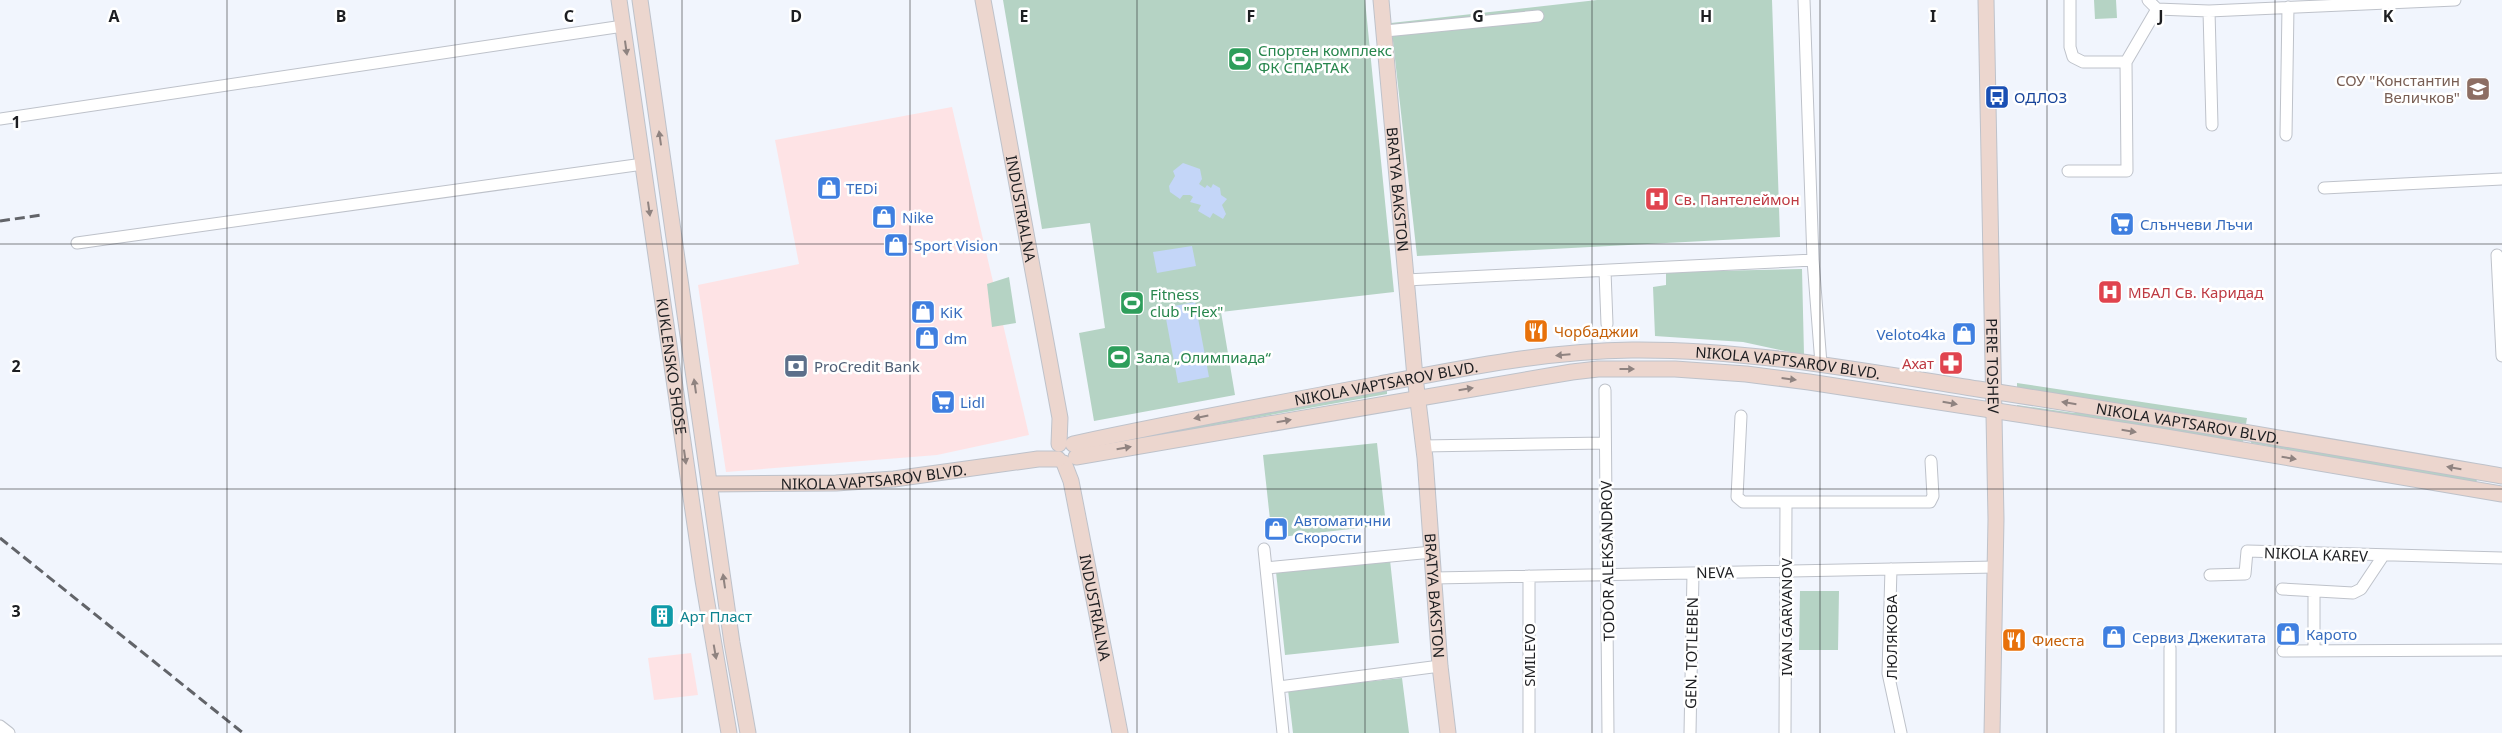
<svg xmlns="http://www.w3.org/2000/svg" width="2502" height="733" font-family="'Noto Sans',sans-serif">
<rect width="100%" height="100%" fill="#f1f5fd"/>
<path fill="#fee3e5" d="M952 107 1029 435 937 455 726 472 698 285 799 264 775 140Z
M691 653 698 695 654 700 648 658Z"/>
<path fill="#b5d3c4" d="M1003 0H1365L1394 292 1221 312 1235 395 1094 421 1079 333 1105 328 1090 223 1042 229Z
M1597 0H1772L1780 237 1417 256 1391 23Z
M2094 0H2116L2117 18 2095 19Z
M1802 269 1804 355 1743 342 1655 336 1653 287 1666 285V272Z
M1009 277 1016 323 992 327 987 284Z
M2017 383 2247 418 2246 424 2017 391Z
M1387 387V394L1104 445V439Z
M2017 405 2074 413H2108L2244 435 2243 442 2017 407Z
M2252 436 2476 479 2477 481 2475 483 2251 443Z
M1377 443 1386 525 1272 538 1263 455Z
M1390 560 1399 643 1285 655 1276 572Z
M1800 591H1839L1838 650H1799Z
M1402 678 1409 733H1293L1288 690Z"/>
<path fill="#c4d6f8" d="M1183 163 1200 169 1202 179 1199 184 1205 188 1207 185 1211 188 1213 184 1220 188 1221 195 1227 199 1222 205 1226 214 1223 219 1213 213 1210 218 1198 211 1201 205 1190 202 1193 197 1190 195H1183L1180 199 1170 192 1169 186 1175 176 1173 171Z
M1192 246 1196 266 1157 273 1153 252Z
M1195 302 1209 377 1178 383 1164 308Z"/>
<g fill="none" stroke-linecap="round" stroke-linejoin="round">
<defs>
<path id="street" d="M1804 0 1813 260 1821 364
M2070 0V47L2073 57 2083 62H2126
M2148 0 2157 9 2209 11 2455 0
M2209 11 2212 125
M1385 31 1538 16
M0 119 623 26
M2286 135 2288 7
M2068 171H2127L2126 62 2157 9
M2324 188 2502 179
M77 243 643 164
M2497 255 2502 356
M1605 271 1607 324
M1406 280 1813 260
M1605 390 1608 733
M1741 416 1737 497 1743 502H1930L1933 496 1931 461
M1423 446 1605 443
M1264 549 1283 733
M1266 568 1432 552
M1891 569 1888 673 1901 733
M2210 575 2245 574 2247 551 2502 558
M1529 576V733
M1434 578 1995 567
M2282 589 2353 593 2361 589 2383 556
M2283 651 2502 650
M2314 651V591
M1279 687 1440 666
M0 726 9 733
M1690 733 1693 573
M1785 733 1786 502
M2170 733V648"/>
<g id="secondary">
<path id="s1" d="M619 0 703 580 729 733"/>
<path d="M640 0 732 643 748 733"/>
<path id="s2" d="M983 0 1060 418 1059 444"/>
<path id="s3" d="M1381 0 1415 377 1425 458 1440 666 1448 733"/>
<path id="s4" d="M1986 0 1996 519 1992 733"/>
<path id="s5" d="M1073 444C1175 422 1277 403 1380 384 1463 368 1547 351 1632 350 1748 349 1863 371 1978 389 2153 416 2327 446 2502 476"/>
<path d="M1076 457 1572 372 1598 369H1675L1746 374 1809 382 2160 436 2502 494"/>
<path id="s6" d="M1064 463 1071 481 1120 733"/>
<path id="s7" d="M709 484 836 483 894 479 1038 459H1058"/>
</g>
</defs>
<use href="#street" stroke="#bec2ca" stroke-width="13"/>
<use href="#secondary" stroke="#bec2ca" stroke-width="17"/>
<use href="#street" stroke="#fff" stroke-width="11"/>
<use href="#secondary" stroke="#ecd6ce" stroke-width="15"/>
<path stroke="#626469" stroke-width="3" stroke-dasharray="10 5" stroke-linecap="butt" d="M0 221 42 215
M0 538 243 733"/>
</g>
<defs><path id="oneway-solid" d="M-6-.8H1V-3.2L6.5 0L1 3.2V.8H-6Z" transform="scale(1.25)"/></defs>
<g fill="#8f8380">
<use href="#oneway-solid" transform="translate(626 48) rotate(82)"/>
<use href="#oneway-solid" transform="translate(660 138) rotate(-98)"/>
<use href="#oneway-solid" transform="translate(649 209) rotate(82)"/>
<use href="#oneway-solid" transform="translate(1563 355) rotate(175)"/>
<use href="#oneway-solid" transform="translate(1627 369)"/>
<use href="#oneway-solid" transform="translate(1789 379) rotate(7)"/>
<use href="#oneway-solid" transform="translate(695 386) rotate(-98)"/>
<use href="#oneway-solid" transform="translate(1466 389) rotate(-9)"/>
<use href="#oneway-solid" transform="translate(1950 403) rotate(10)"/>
<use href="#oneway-solid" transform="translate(2069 403) rotate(-171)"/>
<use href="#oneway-solid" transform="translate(1201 417) rotate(168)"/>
<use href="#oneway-solid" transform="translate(1284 421) rotate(-10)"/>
<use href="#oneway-solid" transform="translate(2129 431) rotate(9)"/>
<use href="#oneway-solid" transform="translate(1124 448) rotate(-10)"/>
<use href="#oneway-solid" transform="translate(685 457) rotate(82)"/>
<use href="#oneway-solid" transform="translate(2289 458) rotate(9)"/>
<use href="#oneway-solid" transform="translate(2454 468) rotate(-170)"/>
<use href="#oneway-solid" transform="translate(724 581) rotate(-98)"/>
<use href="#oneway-solid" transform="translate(715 652) rotate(80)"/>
</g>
<path fill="none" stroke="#1d1e21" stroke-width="1" stroke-opacity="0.55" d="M227 0V733M455 0V733M682 0V733M910 0V733M1137 0V733M1365 0V733M1592 0V733M1820 0V733M2047 0V733M2275 0V733M0 244H2502M0 489H2502"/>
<defs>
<symbol id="stadium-square" viewBox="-11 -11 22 22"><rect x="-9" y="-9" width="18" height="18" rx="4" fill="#2e9e5b" stroke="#fff"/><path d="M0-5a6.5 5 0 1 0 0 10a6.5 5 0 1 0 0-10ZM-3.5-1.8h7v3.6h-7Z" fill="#fff"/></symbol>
<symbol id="school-square" viewBox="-11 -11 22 22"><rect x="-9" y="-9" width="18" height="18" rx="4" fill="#8d6e63" stroke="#fff"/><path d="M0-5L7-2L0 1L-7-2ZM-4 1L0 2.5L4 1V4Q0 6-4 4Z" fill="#fff"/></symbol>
<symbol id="bus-square" viewBox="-11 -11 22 22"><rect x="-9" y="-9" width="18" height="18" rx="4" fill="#1a4fb4" stroke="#fff"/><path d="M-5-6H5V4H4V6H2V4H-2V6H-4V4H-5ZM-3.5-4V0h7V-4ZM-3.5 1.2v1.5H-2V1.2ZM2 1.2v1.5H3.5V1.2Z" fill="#fff"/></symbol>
<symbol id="shop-square" viewBox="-11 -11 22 22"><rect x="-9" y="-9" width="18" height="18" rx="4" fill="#3f7fe0" stroke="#fff"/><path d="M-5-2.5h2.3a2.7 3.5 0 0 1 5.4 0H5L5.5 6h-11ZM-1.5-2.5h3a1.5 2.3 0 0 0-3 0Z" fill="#fff"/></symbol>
<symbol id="hospital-square" viewBox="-11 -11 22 22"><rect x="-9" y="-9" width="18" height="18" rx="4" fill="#e0444e" stroke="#fff"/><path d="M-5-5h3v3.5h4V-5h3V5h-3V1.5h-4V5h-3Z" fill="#fff"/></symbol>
<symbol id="supermarket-square" viewBox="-11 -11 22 22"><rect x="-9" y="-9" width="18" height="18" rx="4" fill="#3f7fe0" stroke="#fff"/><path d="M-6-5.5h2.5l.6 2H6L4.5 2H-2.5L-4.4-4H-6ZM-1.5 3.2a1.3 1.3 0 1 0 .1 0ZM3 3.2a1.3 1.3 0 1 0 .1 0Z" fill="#fff"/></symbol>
<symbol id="restaurant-square" viewBox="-11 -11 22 22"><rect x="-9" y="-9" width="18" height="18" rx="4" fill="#e8710a" stroke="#fff"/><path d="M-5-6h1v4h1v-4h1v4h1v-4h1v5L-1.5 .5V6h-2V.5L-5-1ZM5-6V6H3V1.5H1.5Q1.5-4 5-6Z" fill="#fff"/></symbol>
<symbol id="pharmacy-square" viewBox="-11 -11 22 22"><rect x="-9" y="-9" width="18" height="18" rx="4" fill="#e0444e" stroke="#fff"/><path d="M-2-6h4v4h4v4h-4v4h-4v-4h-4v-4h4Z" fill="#fff"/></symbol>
<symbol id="bank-square" viewBox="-11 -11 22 22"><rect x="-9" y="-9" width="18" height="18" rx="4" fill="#5c6f8a" stroke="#fff"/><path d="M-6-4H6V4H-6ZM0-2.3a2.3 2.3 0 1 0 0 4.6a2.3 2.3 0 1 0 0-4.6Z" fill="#fff"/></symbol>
<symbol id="building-square" viewBox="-11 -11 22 22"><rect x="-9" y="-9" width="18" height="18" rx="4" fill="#0f9aa8" stroke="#fff"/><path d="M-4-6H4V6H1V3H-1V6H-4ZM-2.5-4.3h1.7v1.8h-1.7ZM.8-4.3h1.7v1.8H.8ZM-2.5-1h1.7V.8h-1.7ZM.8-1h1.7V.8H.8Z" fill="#fff"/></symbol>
</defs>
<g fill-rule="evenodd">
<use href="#stadium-square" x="1226" y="45" width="28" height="28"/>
<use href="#school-square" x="2464" y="75" width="28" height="28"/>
<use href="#bus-square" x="1983" y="83" width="28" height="28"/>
<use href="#shop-square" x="815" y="174" width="28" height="28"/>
<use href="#hospital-square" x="1643" y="185" width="28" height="28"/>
<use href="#shop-square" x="870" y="203" width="28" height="28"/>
<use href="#supermarket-square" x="2108" y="210" width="28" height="28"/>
<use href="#shop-square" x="882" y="231" width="28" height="28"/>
<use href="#hospital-square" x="2096" y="278" width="28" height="28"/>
<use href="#stadium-square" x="1118" y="289" width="28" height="28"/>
<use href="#shop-square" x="909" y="298" width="28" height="28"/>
<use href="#restaurant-square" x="1522" y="317" width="28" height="28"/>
<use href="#shop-square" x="1950" y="320" width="28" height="28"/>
<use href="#shop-square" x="913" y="324" width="28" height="28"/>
<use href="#stadium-square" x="1105" y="343" width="28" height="28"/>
<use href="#pharmacy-square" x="1937" y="349" width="28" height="28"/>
<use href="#bank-square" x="782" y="352" width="28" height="28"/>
<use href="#supermarket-square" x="929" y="388" width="28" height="28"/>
<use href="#shop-square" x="1262" y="515" width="28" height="28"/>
<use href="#building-square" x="648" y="602" width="28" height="28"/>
<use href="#shop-square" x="2274" y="620" width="28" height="28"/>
<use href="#shop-square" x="2100" y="623" width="28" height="28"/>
<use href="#restaurant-square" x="2000" y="626" width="28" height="28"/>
</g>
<g text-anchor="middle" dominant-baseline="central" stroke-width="5" stroke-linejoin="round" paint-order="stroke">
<g font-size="15" fill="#27864d" stroke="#fff" text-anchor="start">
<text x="1258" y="50">Спортен комплекс<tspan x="1258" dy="17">ФК СПАРТАК</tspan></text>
<text x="1150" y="294">Fitness<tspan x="1150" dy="17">club "Flex"</tspan></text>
<text x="1136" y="357">Зала „Олимпиада“</text>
</g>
<g font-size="15" fill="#785e54" stroke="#fff" text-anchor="end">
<text x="2460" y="80">СОУ "Константин<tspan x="2460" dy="17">Величков"</tspan></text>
</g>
<g font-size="15" fill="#164399" stroke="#fff" text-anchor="start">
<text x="2014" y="97">ОДЛОЗ</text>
</g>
<g font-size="15" fill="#366cbe" stroke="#fff" text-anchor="start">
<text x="846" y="188">TEDi</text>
<text x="902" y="217">Nike</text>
<text x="2140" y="224">Слънчеви Лъчи</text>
<text x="914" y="245">Sport Vision</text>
<text x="940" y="312">KiK</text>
<text x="1946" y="334" text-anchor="end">Veloto4ka</text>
<text x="944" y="338">dm</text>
<text x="960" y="402">Lidl</text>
<text x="1294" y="520">Автоматични<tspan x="1294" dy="17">Скорости</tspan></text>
<text x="2306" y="634">Карото</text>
<text x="2132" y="637">Сервиз Джекитата</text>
</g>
<g font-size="15" fill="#1d1e21" stroke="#fff">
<text stroke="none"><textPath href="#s3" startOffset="190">BRATYA BAKSTON</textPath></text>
<text stroke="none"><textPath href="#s2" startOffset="212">INDUSTRIALNA</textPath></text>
<text stroke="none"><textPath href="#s5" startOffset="724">NIKOLA VAPTSAROV BLVD.</textPath></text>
<text stroke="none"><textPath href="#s4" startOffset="366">PERE TOSHEV</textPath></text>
<text stroke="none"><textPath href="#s1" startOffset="370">KUKLENSKO SHOSE</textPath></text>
<text stroke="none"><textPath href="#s5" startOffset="319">NIKOLA VAPTSAROV BLVD.</textPath></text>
<text stroke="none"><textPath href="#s5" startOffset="1129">NIKOLA VAPTSAROV BLVD.</textPath></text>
<text stroke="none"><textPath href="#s7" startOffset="165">NIKOLA VAPTSAROV BLVD.</textPath></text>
<text transform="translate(2316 554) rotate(2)">NIKOLA KAREV</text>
<text transform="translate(1607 561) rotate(-91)">TODOR ALEKSANDROV</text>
<text transform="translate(1715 572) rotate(-1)">NEVA</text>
<text stroke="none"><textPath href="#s3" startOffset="598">BRATYA BAKSTON</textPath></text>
<text stroke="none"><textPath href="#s6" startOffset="148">INDUSTRIALNA</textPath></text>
<text transform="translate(1786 617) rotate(-90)">IVAN GARVANOV</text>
<text transform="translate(1891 637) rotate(-90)">ЛЮЛЯКОВА</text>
<text transform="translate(1691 653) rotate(-89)">GEN. TOTLEBEN</text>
<text transform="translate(1529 655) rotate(-90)">SMILEVO</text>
</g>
<g font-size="15" fill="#be3a42" stroke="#fff" text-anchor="start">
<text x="1674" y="199">Св. Пантелеймон</text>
<text x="2128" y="292">МБАЛ Св. Каридад</text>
<text x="1934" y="363" text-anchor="end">Ахат</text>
</g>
<g font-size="15" fill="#c56008" stroke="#fff" text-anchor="start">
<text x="1554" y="331">Чорбаджии</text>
<text x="2032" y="640">Фиеста</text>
</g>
<g font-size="15" fill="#4e5e75" stroke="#fff" text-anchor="start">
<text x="814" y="366">ProCredit Bank</text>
</g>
<g font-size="15" fill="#0d838f" stroke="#fff" text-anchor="start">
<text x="680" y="616">Арт Пласт</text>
</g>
</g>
<g font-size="16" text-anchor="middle" font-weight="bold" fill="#1d1e21" stroke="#fff" stroke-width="5" stroke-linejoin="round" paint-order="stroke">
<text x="114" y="22">A</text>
<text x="341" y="22">B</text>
<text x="569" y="22">C</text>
<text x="796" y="22">D</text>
<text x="1024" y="22">E</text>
<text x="1251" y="22">F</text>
<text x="1478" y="22">G</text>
<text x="1706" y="22">H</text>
<text x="1933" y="22">I</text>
<text x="2161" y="22">J</text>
<text x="2388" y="22">K</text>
<text x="16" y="128">1</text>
<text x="16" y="372">2</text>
<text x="16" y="617">3</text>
</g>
</svg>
